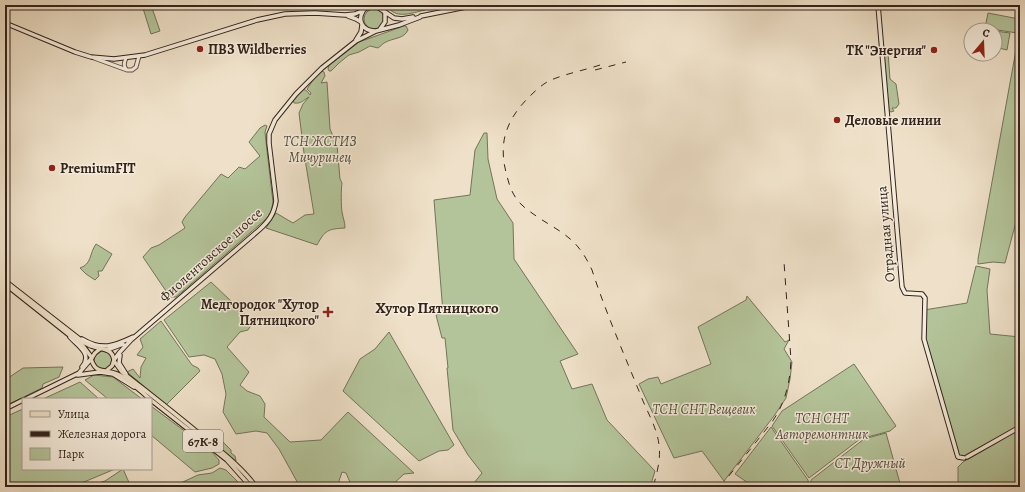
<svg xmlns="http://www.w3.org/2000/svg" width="1025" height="492" font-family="Alegreya,serif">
<rect width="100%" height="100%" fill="#efe1c9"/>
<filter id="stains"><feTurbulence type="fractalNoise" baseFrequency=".005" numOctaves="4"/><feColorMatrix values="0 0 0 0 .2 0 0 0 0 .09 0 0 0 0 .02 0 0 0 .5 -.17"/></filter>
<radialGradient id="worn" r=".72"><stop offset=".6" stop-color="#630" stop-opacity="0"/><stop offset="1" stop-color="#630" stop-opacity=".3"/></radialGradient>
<path fill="#b4c49a" stroke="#74745b" d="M142 5H151L160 31 151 34Z
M387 5H424L425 10C412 13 394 20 387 5Z
M364 19a10 10 0 1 1 20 0a10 10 0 1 1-20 0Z
M988 13 1019 19 1017 33 985 28Z
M404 26H406L408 30C404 39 393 38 386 42 383 43 381 46 378 48L370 46 359 52 349 55 339 63 331 71H329L328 69 329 65 359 42Z
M1020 28V207L1005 263 993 262 978 264V259Z
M995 31 1010 33 1007 50 995 47Z
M888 52 890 79 896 84 899 104 896 108H892L894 111 891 112 889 111 883 53Z
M322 71 324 72 325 76 321 83 327 82 330 129 337 145 340 179 342 183C341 189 341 206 342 212 343 218 345 222 345 228 328 229 325 230 317 245L266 228 276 213 293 223 305 215 314 214 304 153 299 113 303 104 309 97C303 100 302 104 294 103L293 100 303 89 307 91 310 95 311 93 307 89 315 77Z
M265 125 267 126 265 132 266 142 273 202 271 212 266 219 176 297H170L143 257 151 248 159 245 185 228 182 222 185 217 221 174 228 178 239 167 245 169 260 156 249 142 260 128Z
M484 133H487L488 159 497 199 513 223 514 259 578 354 560 361 572 389 592 384 607 420 655 471 650 487H467L474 483 482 473 468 455 453 430 447 368H448L445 338H442L436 315 443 313 434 200 470 195 475 150Z
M96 244 112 254 102 271H98L99 276 95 280 86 274 80 268C92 264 89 254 96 244Z
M976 266 990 269 987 290 990 334 1020 337V425L967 457 961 458 957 454 924 339V310L967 303Z
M211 282 253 322 248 330 240 332 227 347 249 372 240 385 247 391 260 396 265 404 264 417 290 442 321 440 348 412 414 473 404 474 391 486 392 487H352L346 473 342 472 339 481 342 487H300L279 449 267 433 256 431 236 434 223 412 226 394 222 374 215 359 204 355 189 357 164 320Z
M747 296 785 342 789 340 784 349 792 362 790 379 786 398 774 416 724 481 702 451 674 458 639 384 648 379 658 377 661 384 711 364 698 327 746 300Z
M161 321 192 365 198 368 200 371 166 405 127 372 133 369 140 378 141 367 146 358 137 355 143 347 140 339Z
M389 332 454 445 448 450 439 451 419 461 343 391 360 359 375 349Z
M94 360a9 9 0 1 1 18 0a9 9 0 1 1-18 0Z
M854 364 896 426 890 431 860 439 809 478 772 426 782 411Z
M63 367 59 377 43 384 42 388 5 406V380L23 368Z
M94 375 113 377 142 399H108L85 380Z
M80 382 99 399H43Z
M151 406 210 450 219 460V464L212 468 195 472 151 435Z
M23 409V469H115L72 487H5V417Z
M771 427 808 480 809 487H749L751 485 735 474Z
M1020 429V487H958V467L963 462Z
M886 433 901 487H811V480L864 439Z
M211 438 221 440 231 450V453L235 456 236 461 210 440Z
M220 468 226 470 243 487H172L198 475 212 473Z
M123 469 131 487H86L105 481Z"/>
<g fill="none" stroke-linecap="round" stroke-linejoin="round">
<defs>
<path id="tertiary" d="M963 5 980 7 988 5
M94 58 127 70
M126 58C124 63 123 66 127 70H132L136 67 139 56"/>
<path id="secondary" d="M878 5 902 287 905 293 922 294 925 298 924 339 957 454 958 457 964 458
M366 8 376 6 394 18 402 19 413 17
M363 11C357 21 363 31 375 31
M348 16 356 19 361 22
M421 16 476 5
M5 23 75 52 91 57 114 59 145 55 257 20 285 14 315 13 345 15 355 14 364 10
M380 29 385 22V13
M356 40 361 32 362 25
M70 337C78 346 93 354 82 367
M82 339C102 351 114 346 133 337
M107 350 123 344
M120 355 119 363 126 374
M114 360 119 353 131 340 259 230C269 221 274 214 276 201L269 143V134L275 120 296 94 322 68 356 41 376 31 399 25 420 17
M78 375 100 372 113 374 134 387
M26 399 79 373 91 359
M5 409 23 400
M967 457 1020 427"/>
<path id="primary" d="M5 281 82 341C85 343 88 345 91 346 101 350 112 347 114 360L112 366 106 371
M5 284 83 346 92 358
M100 349 95 353 91 359C96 374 103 369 114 373 127 377 139 390 150 399
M114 361 122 372C151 395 181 418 209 442 226 455 243 469 256 487
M151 400 227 460 251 487"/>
</defs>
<use href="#tertiary" stroke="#625347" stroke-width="5"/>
<use href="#secondary" stroke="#33241c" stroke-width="5.5"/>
<use href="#primary" stroke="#33241c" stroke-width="5.5"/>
<use href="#tertiary" stroke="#f5ecdc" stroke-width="3"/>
<use href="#secondary" stroke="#f5ecdc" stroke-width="3.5"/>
<use href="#primary" stroke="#efe1c9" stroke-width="3.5"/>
<path stroke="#33241c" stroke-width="1" stroke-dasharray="7 7" stroke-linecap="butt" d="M600 65C585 70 565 74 551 80 542 84 534 92 527 99 505 122 498 145 507 176 509 185 512 193 518 201 524 208 532 213 539 218 566 235 578 240 592 270 606 313 624 354 641 396 647 412 657 427 659 445 661 458 657 474 653 487
M595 70 626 62
M720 487 772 422C785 403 790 384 791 360L784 262"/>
</g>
<g fill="#8f2418" stroke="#f5ecdc" stroke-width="1.5">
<circle cx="200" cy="49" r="4"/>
<circle cx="934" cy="50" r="4"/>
<circle cx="837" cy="120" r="4"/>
<circle cx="52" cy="168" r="4"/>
<path d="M326 306h4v4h4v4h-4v4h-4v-4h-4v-4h4z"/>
</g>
<g text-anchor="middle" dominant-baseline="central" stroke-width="3" stroke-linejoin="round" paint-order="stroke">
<rect fill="#f5ecdc" stroke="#6d6056" stroke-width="1" x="183" y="430" width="40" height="22" rx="3"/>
<g font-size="13" font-weight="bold" fill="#33241c">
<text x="203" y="441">67К-8</text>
</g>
<g font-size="14" font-weight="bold" fill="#33241c" stroke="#f5ecdc" text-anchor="start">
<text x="208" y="49">ПВЗ Wildberries</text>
<text x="926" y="50" text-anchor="end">ТК "Энергия"</text>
<text x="845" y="120">Деловые линии</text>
<text x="60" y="168">PremiumFIT</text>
<text x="319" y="304" text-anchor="end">Медгородок "Хутор<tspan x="319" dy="16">Пятницкого"</tspan></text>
</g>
<g font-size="14" font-style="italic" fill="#534c3c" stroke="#f5ecdc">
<text x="320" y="141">ТСН ЖСТИЗ<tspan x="320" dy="16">Мичуринец</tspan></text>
<text x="704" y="409">ТСН СНТ Вещевик</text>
<text x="822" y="418">ТСН СНТ<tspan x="822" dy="16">Авторемонтник</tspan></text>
<text x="870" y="463">СТ Дружный</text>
</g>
<g font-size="14" fill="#33241c" stroke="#f5ecdc">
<text transform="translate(886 234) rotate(-95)">Отрадная улица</text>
<text transform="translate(211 255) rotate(-42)">Фиолентовское шоссе</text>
</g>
<g font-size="15" font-weight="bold" fill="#33241c" stroke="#f5ecdc">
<text x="437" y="308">Хутор Пятницкого</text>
</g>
</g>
<rect width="1025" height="492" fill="none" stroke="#efe1c9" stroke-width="20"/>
<rect x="6" y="6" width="1013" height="480" fill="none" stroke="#33241c" stroke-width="2"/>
<rect x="10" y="10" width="1005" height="472" fill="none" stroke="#33241c"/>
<rect x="22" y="398" width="130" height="72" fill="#f5ecdc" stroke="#a79c8f"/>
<rect x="30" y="411" width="20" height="6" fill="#efe1c9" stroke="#a79c8f"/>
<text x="58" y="418" font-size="12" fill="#33241c">Улица</text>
<rect x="30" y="431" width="20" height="6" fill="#33241c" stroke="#a79c8f"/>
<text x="58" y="438" font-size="12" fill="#33241c">Железная дорога</text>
<rect x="30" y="448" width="20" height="12" fill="#b4c49a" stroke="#a79c8f"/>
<text x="58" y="458" font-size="12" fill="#33241c">Парк</text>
<g transform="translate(983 42) rotate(19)"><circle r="19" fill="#f5ecdc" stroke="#a79c8f"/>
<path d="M0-3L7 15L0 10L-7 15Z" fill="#8f2418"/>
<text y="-6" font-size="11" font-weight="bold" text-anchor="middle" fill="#33241c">С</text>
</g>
<rect width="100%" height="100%" filter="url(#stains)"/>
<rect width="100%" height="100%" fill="url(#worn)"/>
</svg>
